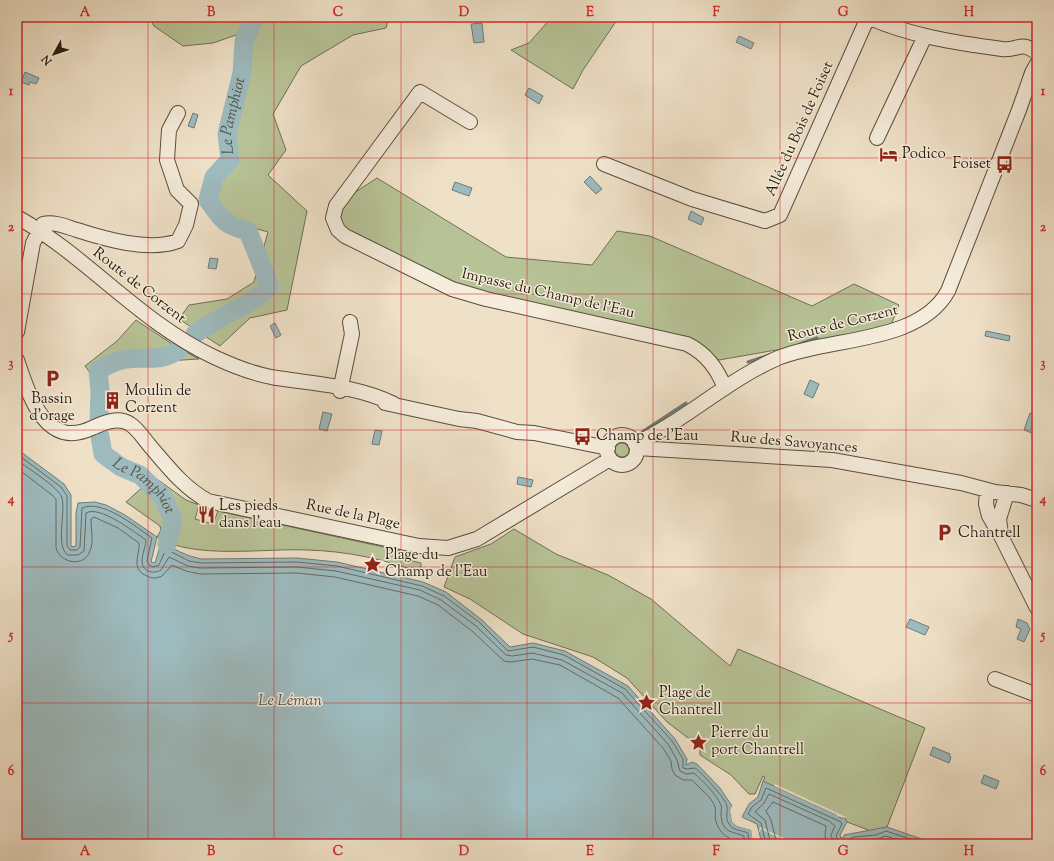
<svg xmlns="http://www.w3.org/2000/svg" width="1054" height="861" font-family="'Sorts Mill Goudy',serif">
<rect width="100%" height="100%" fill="#efe1c8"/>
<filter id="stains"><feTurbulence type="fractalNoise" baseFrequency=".005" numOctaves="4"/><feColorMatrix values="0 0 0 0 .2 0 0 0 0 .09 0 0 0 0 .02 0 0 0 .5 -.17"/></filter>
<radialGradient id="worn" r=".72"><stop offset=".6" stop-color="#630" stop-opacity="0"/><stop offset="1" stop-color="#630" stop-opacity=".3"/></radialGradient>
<path fill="#b7c397" stroke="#707053" d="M149 17H389L386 28 353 35 301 66 273 114 286 150 268 175 307 211 287 310 250 318 220 346 179 319 189 305 227 299 254 282 268 232 233 222 214 199 218 181 242 33 213 43 183 46 154 26Z
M552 17H619L583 70 573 89 511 50 529 43Z
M377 178 506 257 592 265 617 231 650 236 812 306 854 284 899 305 891 325 782 349 719 360 686 340 489 296 454 283 349 233 340 225 337 216 351 195Z
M136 320 175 346 199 359 133 363 107 371 105 420 93 425 94 378 85 366 117 341Z
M615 450a7 7 0 1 1 14 0a7 7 0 1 1-14 0Z
M154 477 186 500 199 505 195 519 213 524 218 511 402 551 401 558 421 563V573C386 559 345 551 307 550 265 548 193 560 157 537L161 530 160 526 126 502Z
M514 529 556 554 608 575 651 599 730 666 738 649 925 728 887 827 871 831 847 822 765 783 763 781 765 777 763 776 755 794H749L731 775 700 755V747L667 722 627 678 593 657 523 634 470 599 444 587 455 557 491 544Z"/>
<path fill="#9dbbbf" stroke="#6f7c79" d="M482 23 484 42 474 43 471 24Z
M739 36 754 43 751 49 736 42Z
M25 72 39 78 36 84 30 82 29 85 21 82Z
M529 88 543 96 539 104 525 95Z
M193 113 198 115 194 128 188 126Z
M590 176 602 189 596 194 584 182Z
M455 182 472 188 469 196 452 190Z
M691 211 704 218 701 225 688 219Z
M210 258 218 259 216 269 208 268Z
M275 323 281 335 276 338 270 326Z
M986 331 1010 336 1009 341 985 336Z
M810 380 819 384 813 398 804 394Z
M323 412 332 414 327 431 319 429Z
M1030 413 1037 415 1032 433 1024 430Z
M375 430 382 431 379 445 372 444Z
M17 449 64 484 71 495V547L76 546V513L78 503 95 502 106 505 125 515 157 537 151 562 155 563 162 540C174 550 186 556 202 559L297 558 337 562 423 582 446 592 482 620 510 647 533 643 565 651 628 686 675 739 687 759 686 765 692 762 697 764 720 788 732 806 730 810 732 822 737 826 751 830 754 844H17Z
M518 477 533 480 531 487 517 484Z
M910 619 929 627 925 635 906 627Z
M1018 619 1027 623 1030 629 1024 642 1017 639 1021 629 1016 627Z
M933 747 950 754 949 756 951 757 949 763 930 755Z
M984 775 999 781 996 789 981 783Z
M763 781 837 815 840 818H845L847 822 840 835 841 838 844 837V835L887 827 936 844H762L757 824 742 817 749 804 758 797Z"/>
<path fill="#efe1c8" d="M775 784 846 817 845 818 837 816V815L774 786Z
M732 806H734L732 810 733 821 738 824 753 828 756 844 753 843 751 830 737 826 732 822 730 810Z
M760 827 786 839 785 841 761 829 758 834Z"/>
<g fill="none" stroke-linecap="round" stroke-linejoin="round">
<path stroke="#636c67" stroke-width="1" d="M17 454 61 487 67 496V546L70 550H77L80 547 82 508C102 499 135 526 152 538L147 561 149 565 153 567 159 565 166 549 189 561 201 563 297 562 337 566 422 586 444 596 479 622 508 651 533 647 564 655 625 689 672 741 683 759V768L687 769 695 768C701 772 726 799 727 806 728 812 725 818 729 824 733 831 742 830 748 833L749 844
M17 460C27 468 59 487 62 498 66 512 55 547 68 555H78L84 551 86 513C100 505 134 532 146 540 146 549 136 565 148 571 153 573 157 572 161 570L169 557 188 566 200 568 297 567 336 571 420 590 441 600 476 626 506 655 512 656 532 653 562 660 622 693 668 744 677 760 680 771 686 774 694 773C703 781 716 794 721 805 722 808 721 811 721 814 722 833 731 831 744 836V844
M17 468 52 495 56 499V548C60 563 84 568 90 551 94 542 91 529 91 519L94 517 118 528 139 543C140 555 130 569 147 576 152 579 157 578 162 576L172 565 186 571 200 574 297 573 335 577 418 596 438 605 472 631 504 661 511 662 532 659 560 665 618 698 663 748 671 761 672 769 675 775 683 780H692C699 788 712 797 715 807 716 810 715 814 715 817 717 830 725 838 737 841L738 844
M766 844 761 823 748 814 752 807 761 800 766 788 841 822 842 824 836 836 840 842H845L853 837 876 835 886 831 925 844
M771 844 765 820 755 812 764 803 769 794 829 821 835 826 831 835 834 844
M777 844 771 820 766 811 773 802 826 826 825 836 827 844
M851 844 854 841 877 839 886 836 910 844"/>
<path stroke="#6f7c79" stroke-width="3" d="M800 344 817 338
M748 362 772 354
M642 432 686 403"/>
<g stroke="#9dbbbf" stroke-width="19">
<path id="s1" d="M195 334C220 315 249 308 270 286L248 231C224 225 222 220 208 200L214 177 230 160 227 134 242 73 244 41 255 17"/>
<path d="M99 421 100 390 98 371C107 365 115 361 126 359 145 356 162 363 178 350"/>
<path id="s2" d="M100 436 103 454 121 467 140 475 162 496 172 517V524L167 544"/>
</g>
<defs>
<path id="minor" d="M868 17C910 36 957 43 1002 49 1018 51 1021 40 1037 53
M470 122 420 92 336 206 333 218 338 230 345 236 452 289 486 299 687 344C707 354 717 369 725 388
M877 138 925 36
M604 164 692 199 765 221 780 215 868 17
M17 217C88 257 138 321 214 357 231 365 251 373 271 377 311 384 356 385 394 404
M17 332 33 243 43 224C54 221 67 227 77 230 105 239 149 252 178 241L186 225 191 204 177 190 167 160 169 130 178 113
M17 360C29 395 45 450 92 428 103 423 118 416 130 424 138 429 144 439 150 446 168 467 184 488 208 501L419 546 448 548 477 539 610 459
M340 391 352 334 350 322
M385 403 459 419 477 421 517 432 534 433 608 448
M607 450a15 15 0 1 1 30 0a15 15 0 1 1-30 0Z
M635 444C686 420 727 380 778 358 829 337 919 344 948 291L1019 110 1032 73 1037 64
M637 448 832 460 961 483 995 492 1021 495 1037 500
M987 490 986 504 989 516 1001 536 1037 608
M1001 534 999 519 1007 493
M995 679 1037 695"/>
</defs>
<use href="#minor" stroke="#5a4e3d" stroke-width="16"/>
<use href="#minor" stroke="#f5ecdb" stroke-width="14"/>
</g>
<path fill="none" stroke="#d62828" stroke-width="1" stroke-opacity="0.55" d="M148 17V844M274 17V844M401 17V844M527 17V844M653 17V844M780 17V844M906 17V844M17 158H1037M17 294H1037M17 430H1037M17 567H1037M17 703H1037"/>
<defs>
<symbol id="hotel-bare" viewBox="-9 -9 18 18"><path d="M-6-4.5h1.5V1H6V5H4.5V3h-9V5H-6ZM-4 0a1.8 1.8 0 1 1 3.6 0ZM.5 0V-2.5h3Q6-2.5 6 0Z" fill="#8f2418" stroke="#f5ecdb" stroke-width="2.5" paint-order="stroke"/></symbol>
<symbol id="bus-bare" viewBox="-9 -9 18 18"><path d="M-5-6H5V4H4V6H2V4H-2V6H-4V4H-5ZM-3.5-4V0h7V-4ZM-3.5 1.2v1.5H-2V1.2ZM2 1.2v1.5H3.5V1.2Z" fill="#8f2418" stroke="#f5ecdb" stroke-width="2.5" paint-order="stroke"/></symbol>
<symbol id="parking-bare" viewBox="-9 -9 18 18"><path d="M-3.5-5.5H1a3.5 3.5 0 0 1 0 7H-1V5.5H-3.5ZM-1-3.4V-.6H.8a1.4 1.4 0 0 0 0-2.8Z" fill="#8f2418" stroke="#f5ecdb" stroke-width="2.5" paint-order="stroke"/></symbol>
<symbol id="building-bare" viewBox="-9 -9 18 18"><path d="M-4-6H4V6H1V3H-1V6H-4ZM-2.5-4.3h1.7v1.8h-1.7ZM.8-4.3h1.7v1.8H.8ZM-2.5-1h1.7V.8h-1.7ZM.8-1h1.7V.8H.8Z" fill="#8f2418" stroke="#f5ecdb" stroke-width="2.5" paint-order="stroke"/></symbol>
<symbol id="restaurant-bare" viewBox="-9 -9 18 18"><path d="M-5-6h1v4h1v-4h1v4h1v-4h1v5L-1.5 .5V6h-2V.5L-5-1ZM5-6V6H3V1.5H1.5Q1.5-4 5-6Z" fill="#8f2418" stroke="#f5ecdb" stroke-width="2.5" paint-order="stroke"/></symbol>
<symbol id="sight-bare" viewBox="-9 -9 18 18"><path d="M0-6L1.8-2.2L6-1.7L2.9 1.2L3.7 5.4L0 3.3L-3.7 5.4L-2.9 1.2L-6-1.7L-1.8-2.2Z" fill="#8f2418" stroke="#f5ecdb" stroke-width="2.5" paint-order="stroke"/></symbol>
</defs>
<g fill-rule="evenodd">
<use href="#hotel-bare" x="876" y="142" width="25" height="25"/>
<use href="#bus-bare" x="992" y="152" width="25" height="25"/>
<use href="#parking-bare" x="40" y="366" width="25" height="25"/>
<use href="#building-bare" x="100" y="388" width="25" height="25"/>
<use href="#bus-bare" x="570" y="424" width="25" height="25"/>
<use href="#restaurant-bare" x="194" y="502" width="25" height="25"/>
<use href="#parking-bare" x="932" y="520" width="25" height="25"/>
<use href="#sight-bare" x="360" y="552" width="25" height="25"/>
<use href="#sight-bare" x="634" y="690" width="25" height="25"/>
<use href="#sight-bare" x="686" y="730" width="25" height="25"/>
</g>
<g text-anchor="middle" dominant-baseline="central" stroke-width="3" stroke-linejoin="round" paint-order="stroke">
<g font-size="15" fill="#291d0f" stroke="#f5ecdb">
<text transform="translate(800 129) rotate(-66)">Allée du Bois de Foiset</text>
<text transform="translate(139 286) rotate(38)">Route de Corzent</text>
<text transform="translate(548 294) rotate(13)">Impasse du Champ de l'Eau</text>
<text transform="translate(843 324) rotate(-14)">Route de Corzent</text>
<text transform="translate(794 443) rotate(5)">Rue des Savoyances</text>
<text transform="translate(353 515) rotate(12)">Rue de la Plage</text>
</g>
<g font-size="15" fill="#291d0f" stroke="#f5ecdb" text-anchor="start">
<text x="902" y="154">Podico</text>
<text x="991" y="164" text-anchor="end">Foiset</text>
<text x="125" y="391">Moulin de<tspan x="125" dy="17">Corzent</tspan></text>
<text x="52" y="399" text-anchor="middle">Bassin<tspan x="52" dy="17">d'orage</tspan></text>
<text x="596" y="436">Champ de l'Eau</text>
<text x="219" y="506">Les pieds<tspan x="219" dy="17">dans l'eau</tspan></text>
<text x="958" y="533">Chantrell</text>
<text x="385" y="555">Plage du<tspan x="385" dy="17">Champ de l'Eau</tspan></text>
<text x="659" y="693">Plage de<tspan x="659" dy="17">Chantrell</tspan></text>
<text x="711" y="733">Pierre du<tspan x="711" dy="17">port Chantrell</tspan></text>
</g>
<g font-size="16" font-style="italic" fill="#52544d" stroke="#f5ecdb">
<text stroke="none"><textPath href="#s1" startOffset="293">Le Pamphiot</textPath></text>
<text stroke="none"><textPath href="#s2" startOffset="71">Le Pamphiot</textPath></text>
<text x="290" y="701">Le Léman</text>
</g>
</g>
<rect width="1054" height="861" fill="none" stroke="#efe1c8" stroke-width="44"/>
<g transform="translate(54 54) rotate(230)" stroke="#f5ecdb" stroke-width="3" paint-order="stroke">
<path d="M0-3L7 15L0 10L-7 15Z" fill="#291d0f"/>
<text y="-6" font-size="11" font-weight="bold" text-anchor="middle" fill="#291d0f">N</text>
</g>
<rect x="22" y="22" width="1010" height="817" fill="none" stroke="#d62828" stroke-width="1.5"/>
<g font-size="13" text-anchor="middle" font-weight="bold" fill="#d62828">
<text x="85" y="16">A</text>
<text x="211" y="16">B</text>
<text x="338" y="16">C</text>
<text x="464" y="16">D</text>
<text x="590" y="16">E</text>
<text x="716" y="16">F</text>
<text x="843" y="16">G</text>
<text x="969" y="16">H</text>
<text x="11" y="95">1</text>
<text x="1043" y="95">1</text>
<text x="11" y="231">2</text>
<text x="1043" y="231">2</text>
<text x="11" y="367">3</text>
<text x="1043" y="367">3</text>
<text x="11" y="503">4</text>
<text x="1043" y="503">4</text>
<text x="11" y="639">5</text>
<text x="1043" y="639">5</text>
<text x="11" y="775">6</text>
<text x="1043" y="775">6</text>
<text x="85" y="855">A</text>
<text x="211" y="855">B</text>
<text x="338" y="855">C</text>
<text x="464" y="855">D</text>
<text x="590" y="855">E</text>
<text x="716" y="855">F</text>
<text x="843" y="855">G</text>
<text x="969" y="855">H</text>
</g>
<rect width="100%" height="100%" filter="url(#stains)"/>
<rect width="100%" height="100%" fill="url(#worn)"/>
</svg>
